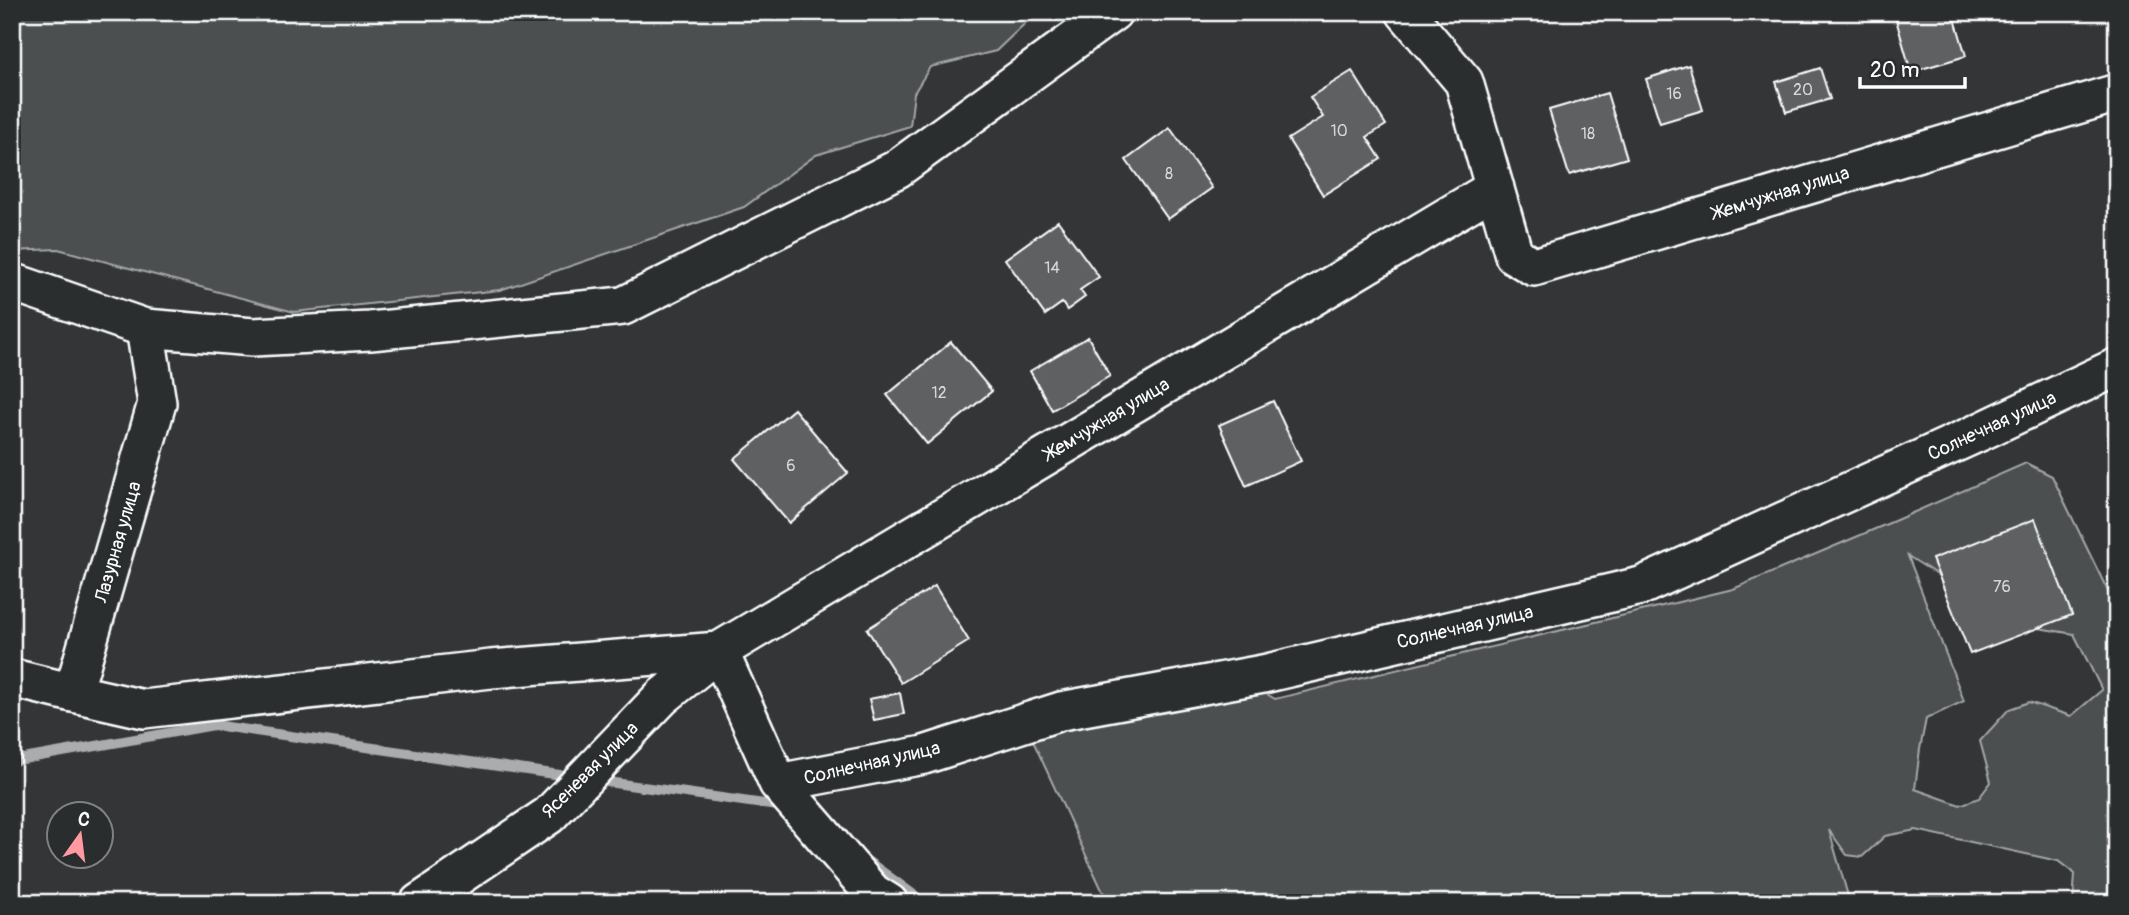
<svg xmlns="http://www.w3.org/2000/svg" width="2129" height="915" font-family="Pangolin,sans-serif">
<rect width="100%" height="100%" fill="#333536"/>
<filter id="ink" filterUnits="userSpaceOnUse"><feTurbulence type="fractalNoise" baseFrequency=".0143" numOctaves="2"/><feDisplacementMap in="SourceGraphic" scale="14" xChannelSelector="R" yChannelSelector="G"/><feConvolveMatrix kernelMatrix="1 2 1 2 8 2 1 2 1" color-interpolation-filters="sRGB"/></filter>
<g filter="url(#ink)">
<path fill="#4c4f50" stroke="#a6a7a8" stroke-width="2" fill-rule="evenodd" d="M12 12H1037L996 51 930 67 914 93 910 126 816 155 744 207 500 290 294 312 58 249 12 251Z
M2026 463 2052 476 2117 610V903H2073L2075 874 2058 861 1916 830 1885 836 1862 857 1847 855 1829 830 1850 903H1108L1033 741 1075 718 1255 687 1275 699 1733 589 1894 521ZM1908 556 2014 624 2074 634 2102 690 2071 716 2029 702 2009 709 1980 741 1991 782 1979 798 1960 805 1915 789 1920 749 1926 719 1964 701Z"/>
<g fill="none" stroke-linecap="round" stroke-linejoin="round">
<path stroke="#abacad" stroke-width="10" d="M12 761 214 725 574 777
M593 780 785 807
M862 857 925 903"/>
</g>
<path fill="#5f6162" stroke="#fff" stroke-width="2" d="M1907 12H1953L1966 56 1911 72 1895 16Z
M1689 65 1703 110 1660 123 1646 79Z
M1820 68 1830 99 1786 112 1776 82Z
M1352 71 1386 125 1367 137 1381 159 1323 195 1288 139 1323 117 1310 97Z
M1607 93 1627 158 1569 175 1549 110Z
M1170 128 1212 188 1168 219 1126 160Z
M1058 221 1099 277 1080 290 1085 297 1067 310 1062 303 1045 315 1005 259Z
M1088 337 1110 376 1052 410 1030 371Z
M951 342 992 391 927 444 887 395Z
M1273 401 1301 461 1246 486 1219 425Z
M794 409 848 473 789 523 734 459Z
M2035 519 2072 615 1970 654 1932 559Z
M935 586 969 641 901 683 867 629Z
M900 693 904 714 874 720 869 699Z"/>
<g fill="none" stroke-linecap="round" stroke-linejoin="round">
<defs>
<path id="minor" d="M1405 12 1464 82 1514 255 1534 267 2117 93
M12 282 145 328 253 337 370 331 623 306 897 169 1113 12
M12 678 73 693 157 403 145 328
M73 693 144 709 491 669 719 651 778 783 873 893 889 903
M778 783 924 755 1061 711 1263 674 1641 586 1984 430 2117 367
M419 903 549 815 662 697 719 651 1495 188"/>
</defs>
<use href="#minor" stroke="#fff" stroke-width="42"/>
<use href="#minor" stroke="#2a2d2e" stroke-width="37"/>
</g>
</g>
<g text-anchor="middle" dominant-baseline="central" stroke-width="5" stroke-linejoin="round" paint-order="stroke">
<g font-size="16" fill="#d7d8d8">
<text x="1803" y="90">20</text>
<text x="1674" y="94">16</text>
<text x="1339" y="131">10</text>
<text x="1588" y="134">18</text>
<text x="1169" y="174">8</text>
<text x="1052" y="268">14</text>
<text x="939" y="393">12</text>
<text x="791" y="466">6</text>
<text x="2002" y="587">76</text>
</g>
<g font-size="19" fill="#fff" stroke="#2a2d2e">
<text transform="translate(1781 193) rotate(-17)">Жемчужная улица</text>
<text transform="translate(1107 419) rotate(-31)">Жемчужная улица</text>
<text transform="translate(1992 426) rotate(-25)">Солнечная улица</text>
<text transform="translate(118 542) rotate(-74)">Лазурная улица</text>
<text transform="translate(1465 627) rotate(-13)">Солнечная улица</text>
<text transform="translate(872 763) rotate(-13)">Солнечная улица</text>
<text transform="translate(590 770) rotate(-45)">Ясеневая улица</text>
</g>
</g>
<rect width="2129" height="915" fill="none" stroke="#2a2d2e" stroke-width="42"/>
<rect x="21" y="21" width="2087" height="873" fill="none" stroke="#fff" stroke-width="2.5" filter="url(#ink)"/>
<g transform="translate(80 835) rotate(14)"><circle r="33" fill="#2a2d2e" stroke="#7f8182" stroke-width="2"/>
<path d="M0-5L12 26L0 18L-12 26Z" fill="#ff9aa2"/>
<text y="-10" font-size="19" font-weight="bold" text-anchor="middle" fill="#ffffff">С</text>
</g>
<path d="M1860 77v10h105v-10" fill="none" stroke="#ffffff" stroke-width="3.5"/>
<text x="1870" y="77" font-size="21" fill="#ffffff" stroke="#2a2d2e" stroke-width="5" paint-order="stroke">20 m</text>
</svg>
